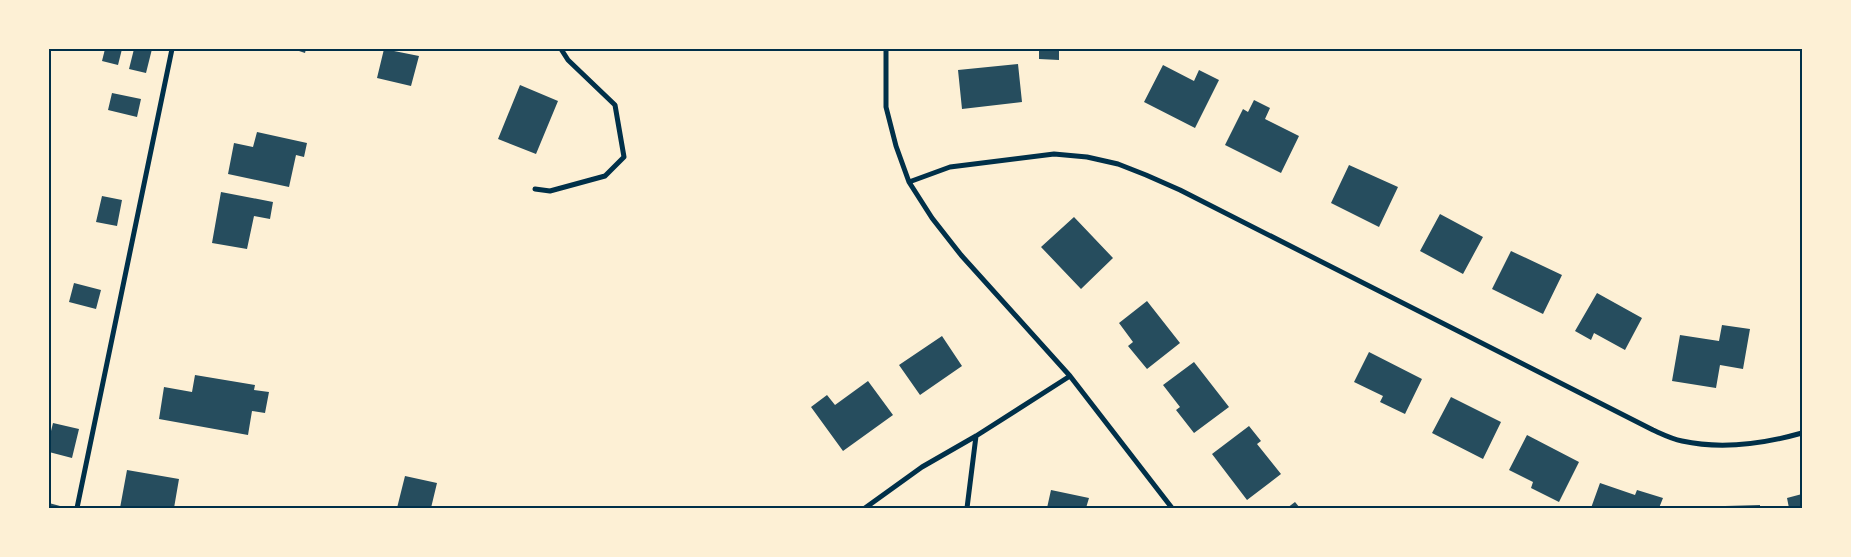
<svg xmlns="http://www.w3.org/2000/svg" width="1851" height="557" font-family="Signika,sans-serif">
<rect width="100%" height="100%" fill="#fdf0d5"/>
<path fill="#264d5e" d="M105 49H122L118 65 102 61Z
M134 49H152L146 73 129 69Z
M293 49H306L305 53Z
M384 49 419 56 411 86 377 78Z
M1039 49H1059V60L1039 59Z
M1018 64 1022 102 962 109 958 70Z
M1163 65 1194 81 1199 70 1219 80 1195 128 1144 102Z
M520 85 558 101 536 154 498 139Z
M112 93 141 99 137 117 108 110Z
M1254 100 1270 108 1265 119 1299 136 1281 173 1225 145 1243 109 1248 112Z
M257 132 307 143 304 157 296 155 289 187 228 174 234 143 253 147Z
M1349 165 1398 187 1379 227 1331 203Z
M221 192 273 202 270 219 254 216 247 249 212 243Z
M102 196 122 200 117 226 96 222Z
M1440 214 1483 237 1463 274 1420 251Z
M1074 217 1113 258 1081 289 1041 247Z
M1511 251 1562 275 1543 314 1492 289Z
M74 283 101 290 96 309 69 302Z
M1597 293 1642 318 1625 350 1594 333 1591 340 1575 331Z
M1147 301 1180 343 1147 369 1128 346 1133 342 1119 323Z
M1722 325 1750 329 1743 369 1720 365 1716 388 1672 381 1680 335 1719 341Z
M942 336 962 366 920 395 899 365Z
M1369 352 1422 379 1405 414 1380 402 1383 396 1354 382Z
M1194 362 1229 407 1194 433 1176 410 1180 407 1163 385Z
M195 375 255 385 254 390 269 392 265 413 252 411 248 435 159 419 164 387 192 392Z
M868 381 893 415 843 451 811 407 827 395 835 405Z
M1451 397 1501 422 1483 459 1432 433Z
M53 423 79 429 72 458 49 452V439Z
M1249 426 1261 441 1257 444 1281 474 1247 500 1212 454Z
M1527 435 1579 462 1559 502 1531 488 1533 482 1509 470Z
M127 470 179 479 174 508H120Z
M405 476 437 483 431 508H397Z
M1600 483 1635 495 1637 490 1663 498 1659 508H1591Z
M1051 490 1089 498 1086 508H1047Z
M1802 494V508H1789L1787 498Z
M1295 502 1300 508H1287Z
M49 503 60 506 59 508H49Z
M1760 505V508H1725V506Z"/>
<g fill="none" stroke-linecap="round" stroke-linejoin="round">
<path stroke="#003049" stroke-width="5" d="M886 49V107L896 146 909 182 932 218 961 255 1070 376 1172 508
M909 182 950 167 1054 154 1087 157 1118 164 1146 175 1180 190 1653 430C1662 434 1672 439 1682 441 1723 450 1763 444 1802 433
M535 189 550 191 605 176 624 157 615 105 568 60 561 49
M77 508 172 49
M865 508 922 467 976 436 1070 376
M967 508 976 436"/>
</g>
<rect width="1851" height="557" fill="none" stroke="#fdf0d5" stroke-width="100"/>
<rect x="50" y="50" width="1751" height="457" fill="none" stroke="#003049" stroke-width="2"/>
</svg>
